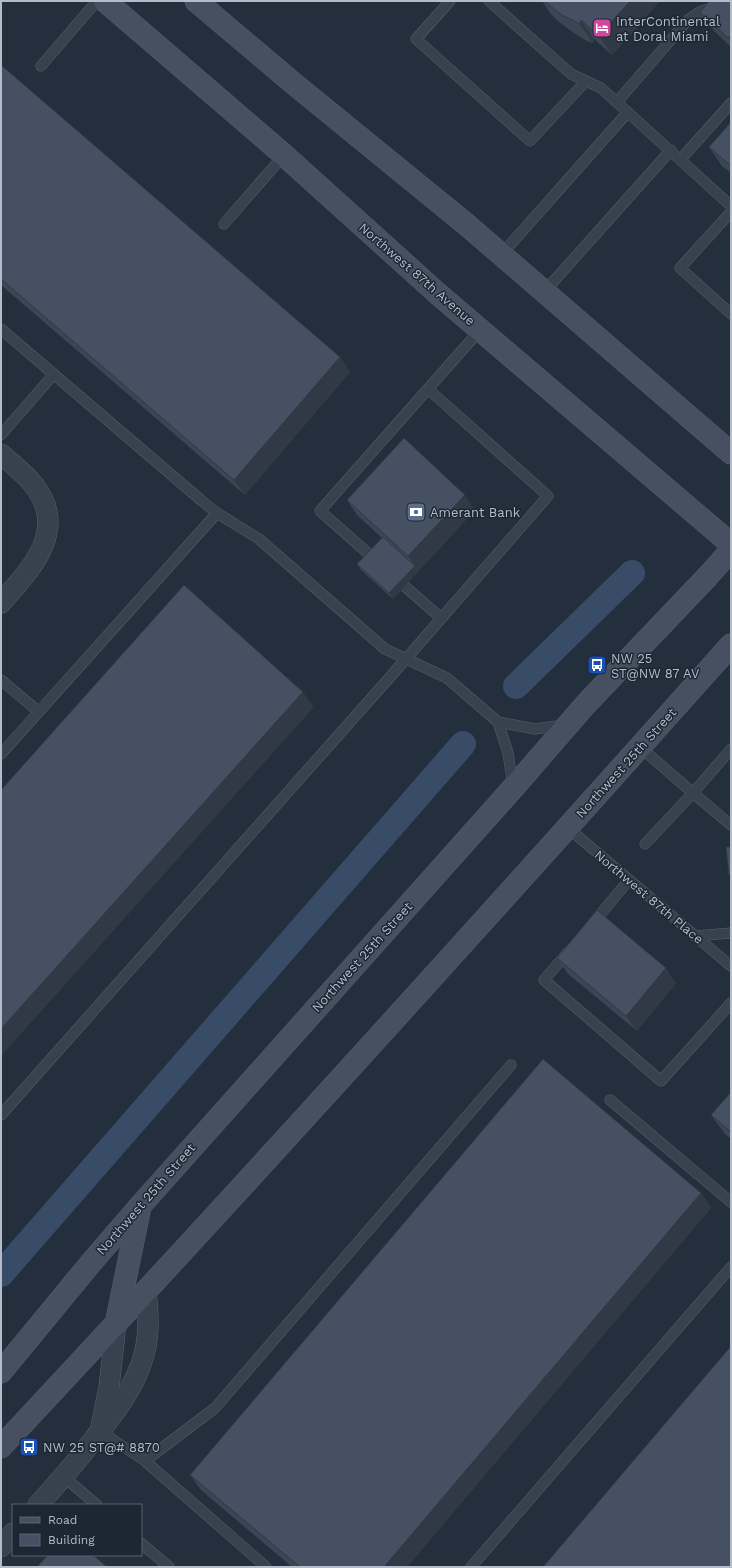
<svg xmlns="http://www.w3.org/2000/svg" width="732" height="1568" font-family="'Work Sans',sans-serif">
<rect width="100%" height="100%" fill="#242f3e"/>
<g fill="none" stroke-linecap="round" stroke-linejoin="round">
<path stroke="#394c67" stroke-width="26" d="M516 686 632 573
M1 1274 463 744"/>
<defs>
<path id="service" d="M450 1 416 39 530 141 586 81
M489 1 571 74 601 88 731 206
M41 66 97 1
M617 102 688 20C696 14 702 9 712 9
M681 159 731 103
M731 212 680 268 731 314
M224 224 284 155
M501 255 628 112
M544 292 671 150
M1 329 202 501 217 513 259 539 385 649 447 678 498 722 535 729 564 725
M1 435 54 374
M378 562 320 511 480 330
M394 577 441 618
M1 680 39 712
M498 722 508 753 513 786
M640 747 693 793 731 749
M1 754 217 513
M568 828 731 966
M645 844 693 793 731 825
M593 923 629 880
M695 936 731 933
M568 952 544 980 661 1081 731 1003
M610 1100 731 1202
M1 1115 391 676 548 496 428 389
M100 1431 145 1461 266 1567
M145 1461 215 1408 511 1065
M64 1477 97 1505
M141 1543 169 1567
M471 1567 731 1267"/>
<path id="minor" d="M1 454C13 465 27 475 36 488 68 532 29 571 1 603
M101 1427 109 1387 116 1324
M38 1505C57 1484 76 1462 94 1439 112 1416 131 1393 141 1364 150 1341 149 1316 146 1292
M1 1547 13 1533"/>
<path id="secondary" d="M105 1 284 155 437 293 731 544
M196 1 293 83 467 225 731 453
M116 1324 140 1207
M1 1372 90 1264 140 1206 514 787 586 704 708 576 731 550
M1 1447C248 1183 490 915 731 645"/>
</defs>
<use href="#service" stroke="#565f6c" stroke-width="11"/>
<use href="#minor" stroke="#565f6c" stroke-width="21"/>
<use href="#secondary" stroke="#565f6c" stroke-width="23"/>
<use href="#service" stroke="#38414e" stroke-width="10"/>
<use href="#minor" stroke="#38414e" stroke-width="20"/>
<use href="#secondary" stroke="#465061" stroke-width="22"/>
</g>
<path fill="#3b4654" d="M542 1H660L612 55 594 39 593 43 587 41 575 34 559 22 550 13Z
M731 1V47L714 31 700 12Z
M1 65 340 357 350 372 245 495 1 285Z
M731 122V173L722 166 709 147Z
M347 500 475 510 393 599 361 570 357 564 382 538 357 515Z
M557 958 676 983 637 1031 567 973Z
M731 1092V1139L725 1134 711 1115Z
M701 1193 711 1208 407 1567H292L201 1490 190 1475Z"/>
<path fill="#303945" d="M630 1H660L612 55 599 36Z
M581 20 594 39 593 43 580 24Z
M731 35V42L728 38Z
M340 357 350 372 245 495 234 480Z
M465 495 475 510 393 599 389 593 415 566 408 556Z
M303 692 314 707 1 1056V1029Z
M666 968 676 983 637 1031 626 1016Z
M701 1193 711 1208 407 1567H384Z"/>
<path fill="#455162" stroke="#303945" d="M544 1H630L599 36 581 20 580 24 562 15Z
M709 1H731V35L728 38 700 12Z
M1 65 340 357 234 480 1 279Z
M731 122V166L709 147Z
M404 438 465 495 408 556 347 500Z
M383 537 415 566 389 593 357 564Z
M184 585 303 692 1 1029V790Z
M726 847H731V874L729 875Z
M597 910 666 968 626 1016 557 958Z
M543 1059 701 1193 384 1567H300L190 1475Z
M731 1092V1132L711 1115Z
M731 1346V1567H543Z
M48 1555H93L107 1567H37Z"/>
<defs>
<symbol id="hotel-square" viewBox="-11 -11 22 22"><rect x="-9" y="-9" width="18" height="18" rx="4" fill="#d1479c" stroke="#1d2633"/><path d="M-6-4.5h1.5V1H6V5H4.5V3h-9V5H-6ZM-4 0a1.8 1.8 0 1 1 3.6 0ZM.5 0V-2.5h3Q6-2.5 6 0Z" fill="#fff"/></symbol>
<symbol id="bank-square" viewBox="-11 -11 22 22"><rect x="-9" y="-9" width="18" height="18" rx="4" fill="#5c6f8a" stroke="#1d2633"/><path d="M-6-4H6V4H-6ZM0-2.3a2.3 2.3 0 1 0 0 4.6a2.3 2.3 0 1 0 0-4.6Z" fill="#fff"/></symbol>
<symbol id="bus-square" viewBox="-11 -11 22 22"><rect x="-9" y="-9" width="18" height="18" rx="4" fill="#1a4fb4" stroke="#1d2633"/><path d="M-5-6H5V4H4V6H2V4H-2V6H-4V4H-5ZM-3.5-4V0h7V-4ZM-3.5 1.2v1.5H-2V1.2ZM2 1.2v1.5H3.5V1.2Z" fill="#fff"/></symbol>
</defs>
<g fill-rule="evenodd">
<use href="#hotel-square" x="591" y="17" width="22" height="22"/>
<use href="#bank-square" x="405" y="501" width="22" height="22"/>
<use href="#bus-square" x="586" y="654" width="22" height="22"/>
<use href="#bus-square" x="18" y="1436" width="22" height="22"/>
</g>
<g text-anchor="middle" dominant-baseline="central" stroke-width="3" stroke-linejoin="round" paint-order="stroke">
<g font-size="13" fill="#b4bcc9" stroke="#1d2633" text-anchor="start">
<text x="616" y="21">InterContinental<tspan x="616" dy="15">at Doral Miami</tspan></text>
<text x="430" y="512">Amerant Bank</text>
<text x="611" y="658">NW 25<tspan x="611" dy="15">ST@NW 87 AV</tspan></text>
<text x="43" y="1447">NW 25 ST@# 8870</text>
</g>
<g font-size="13" fill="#b4bcc9" stroke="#1d2633">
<text transform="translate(417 274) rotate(41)">Northwest 87th Avenue</text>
<text transform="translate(626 763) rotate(-48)">Northwest 25th Street</text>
<text transform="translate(649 897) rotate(40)">Northwest 87th Place</text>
<text transform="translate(362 957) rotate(-48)">Northwest 25th Street</text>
<text transform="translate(146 1199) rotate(-49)">Northwest 25th Street</text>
</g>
</g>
<rect width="732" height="1568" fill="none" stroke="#b4bcc9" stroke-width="4"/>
<rect x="12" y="1504" width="130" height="52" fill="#1d2633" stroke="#59626f"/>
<rect x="20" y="1517" width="20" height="6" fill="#465061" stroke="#59626f"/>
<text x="48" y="1524" font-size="12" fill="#b4bcc9">Road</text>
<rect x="20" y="1534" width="20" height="12" fill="#455162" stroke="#59626f"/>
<text x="48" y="1544" font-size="12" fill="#b4bcc9">Building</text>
</svg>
